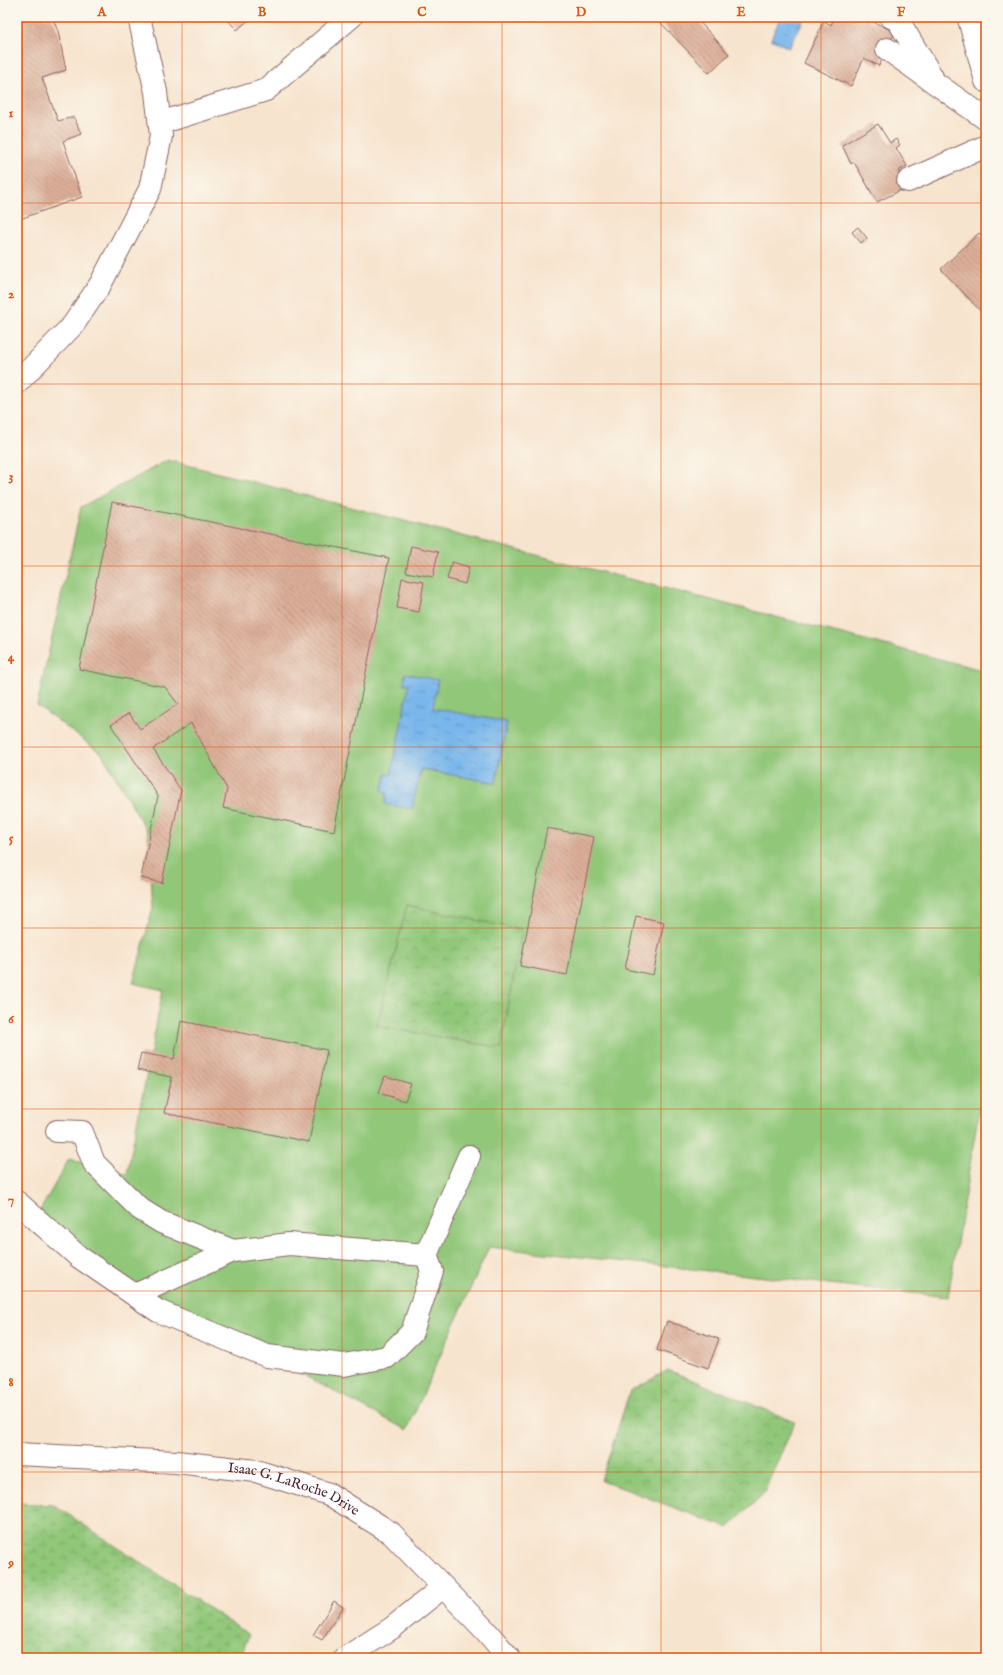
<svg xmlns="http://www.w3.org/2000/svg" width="1003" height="1675" font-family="'IM FELL English',serif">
<defs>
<pattern id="wetland-marsh" width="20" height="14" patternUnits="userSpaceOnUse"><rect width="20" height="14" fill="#91c779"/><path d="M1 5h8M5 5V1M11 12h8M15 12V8" fill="none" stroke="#7faa69"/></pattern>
<pattern id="park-crowns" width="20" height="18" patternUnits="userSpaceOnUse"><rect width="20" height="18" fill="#91c779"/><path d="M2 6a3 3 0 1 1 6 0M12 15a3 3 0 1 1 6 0" fill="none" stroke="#7faa69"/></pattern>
<pattern id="water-ripples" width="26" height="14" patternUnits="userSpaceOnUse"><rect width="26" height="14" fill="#78b6eb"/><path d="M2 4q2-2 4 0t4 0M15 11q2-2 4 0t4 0" fill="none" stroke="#6493bf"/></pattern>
<pattern id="building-back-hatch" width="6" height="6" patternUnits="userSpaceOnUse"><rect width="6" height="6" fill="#dcae97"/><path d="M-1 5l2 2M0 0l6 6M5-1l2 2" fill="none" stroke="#b48d7b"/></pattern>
</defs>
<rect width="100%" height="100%" fill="#fbf7ec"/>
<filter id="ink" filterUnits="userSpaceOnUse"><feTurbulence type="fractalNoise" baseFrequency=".025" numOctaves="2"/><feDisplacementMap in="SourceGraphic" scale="8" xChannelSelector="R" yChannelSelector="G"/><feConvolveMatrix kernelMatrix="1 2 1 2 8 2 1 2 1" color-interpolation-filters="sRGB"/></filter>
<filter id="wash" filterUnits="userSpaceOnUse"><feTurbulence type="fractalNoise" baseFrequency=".012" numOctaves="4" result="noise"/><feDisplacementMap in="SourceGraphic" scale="16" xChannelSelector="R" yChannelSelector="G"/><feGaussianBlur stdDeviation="0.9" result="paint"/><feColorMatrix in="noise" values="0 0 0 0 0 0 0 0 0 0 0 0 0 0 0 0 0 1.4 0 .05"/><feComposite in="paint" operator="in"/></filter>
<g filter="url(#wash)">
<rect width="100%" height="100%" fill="#f7e4ce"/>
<path fill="#91c779" stroke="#6e7352" d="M168 460 986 671V1068L948 1297 489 1247 407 1430 29 1230 69 1159 127 1174 163 990 133 983 153 908 148 833 102 754 37 705 81 507Z"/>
<path fill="url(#wetland-marsh)" stroke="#6e7352" d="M17 1503 54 1505 249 1635 240 1658H17Z"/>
<path fill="url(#park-crowns)" stroke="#6e7352" d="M407 905 522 930 501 1048 377 1026Z
M668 1370 795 1422 763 1494 728 1528 601 1480 630 1391Z"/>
<path fill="url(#water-ripples)" stroke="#616a8b" d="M781 17H805L789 48 771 39Z
M405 673 438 680 433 708 507 722 496 783 421 769 412 809 385 804 387 792 382 791 386 774 391 775 409 685 404 684Z"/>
<g id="blocks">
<path fill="url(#building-back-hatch)" d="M17 17H52L58 31 66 70 42 78 58 121 74 117 81 134 63 141 82 197 17 220Z
M225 17H252L237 30Z
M663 17H695L729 54 709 73 659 21Z
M835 17H855L863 21 865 18 895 32 879 66 864 58 851 86 804 63 824 21 831 25Z
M878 124 890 143 896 139 900 145 896 148 907 166 898 171 907 187 877 202 854 162 851 164 842 145Z
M858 227 867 238 861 243 852 232Z
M979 233 986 241V317L941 269Z
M112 502 389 558 334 831 223 808 227 789 191 723 153 749 181 790 162 883 141 878 158 796 111 725 129 713 140 729 178 704 165 687 79 669Z
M411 546 438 552 433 577 406 572Z
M452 562 469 567 465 584 447 579Z
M402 578 424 582 419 612 397 608Z
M547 828 594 837 567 975 520 966Z
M636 916 664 922 653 975 625 969Z
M181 1021 327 1050 309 1142 164 1113 172 1077 137 1070 141 1053 174 1059Z
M385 1076 411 1084 405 1101 379 1093Z
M667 1321 719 1339 708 1368 657 1350Z
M334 1601 343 1607 322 1640 313 1635Z"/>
</g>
</g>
<g filter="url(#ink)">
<use href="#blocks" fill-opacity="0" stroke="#876464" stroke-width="1"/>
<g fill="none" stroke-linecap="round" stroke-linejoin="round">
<defs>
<g id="minor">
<path d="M891 17 898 20 932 77"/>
<path d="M969 19 986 81"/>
<path d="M887 49 986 119"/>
<path d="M160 123 266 90 351 17"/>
<path d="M908 181 986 146"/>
<path d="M17 383 73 325 100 285 150 189 161 136 156 92 139 17"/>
<path d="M57 1131 82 1132 94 1163 140 1209 161 1222 233 1251"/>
<path d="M17 1202 79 1257 158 1311 267 1356 344 1365 387 1357 412 1332 432 1271 426 1255 469 1156"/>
<path d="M135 1295 233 1251 289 1244 426 1255"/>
<path id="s1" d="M17 1454 176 1462 256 1471 329 1494 391 1533 485 1630 509 1658"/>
<path d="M345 1658 392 1628 443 1587"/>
</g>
</defs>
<use href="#minor" stroke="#876464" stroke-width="24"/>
<use href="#minor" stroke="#fff" stroke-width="22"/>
</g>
</g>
<path fill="none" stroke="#e0560e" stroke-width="1" stroke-opacity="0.55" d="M182 17V1658M342 17V1658M502 17V1658M661 17V1658M821 17V1658M17 203H986M17 384H986M17 566H986M17 747H986M17 928H986M17 1109H986M17 1291H986M17 1472H986"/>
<g text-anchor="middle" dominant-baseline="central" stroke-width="4" stroke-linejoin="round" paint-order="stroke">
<g font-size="14" fill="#4a1f2b" stroke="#fbf7ec">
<text stroke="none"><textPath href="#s1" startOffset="281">Isaac G. LaRoche Drive</textPath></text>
</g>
</g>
<rect width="1003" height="1675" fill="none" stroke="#fbf7ec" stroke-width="44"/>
<rect x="22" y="22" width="959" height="1631" fill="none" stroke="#e0560e" stroke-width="1.5"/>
<g font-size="13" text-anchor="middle" font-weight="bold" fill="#e0560e">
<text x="102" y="16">A</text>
<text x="262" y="16">B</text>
<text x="422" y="16">C</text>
<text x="581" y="16">D</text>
<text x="741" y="16">E</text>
<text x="901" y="16">F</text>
<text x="11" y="117">1</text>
<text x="11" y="298">2</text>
<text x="11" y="480">3</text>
<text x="11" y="661">4</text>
<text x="11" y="842">5</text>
<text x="11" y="1023">6</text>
<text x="11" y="1204">7</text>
<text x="11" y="1386">8</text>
<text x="11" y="1567">9</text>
</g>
</svg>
